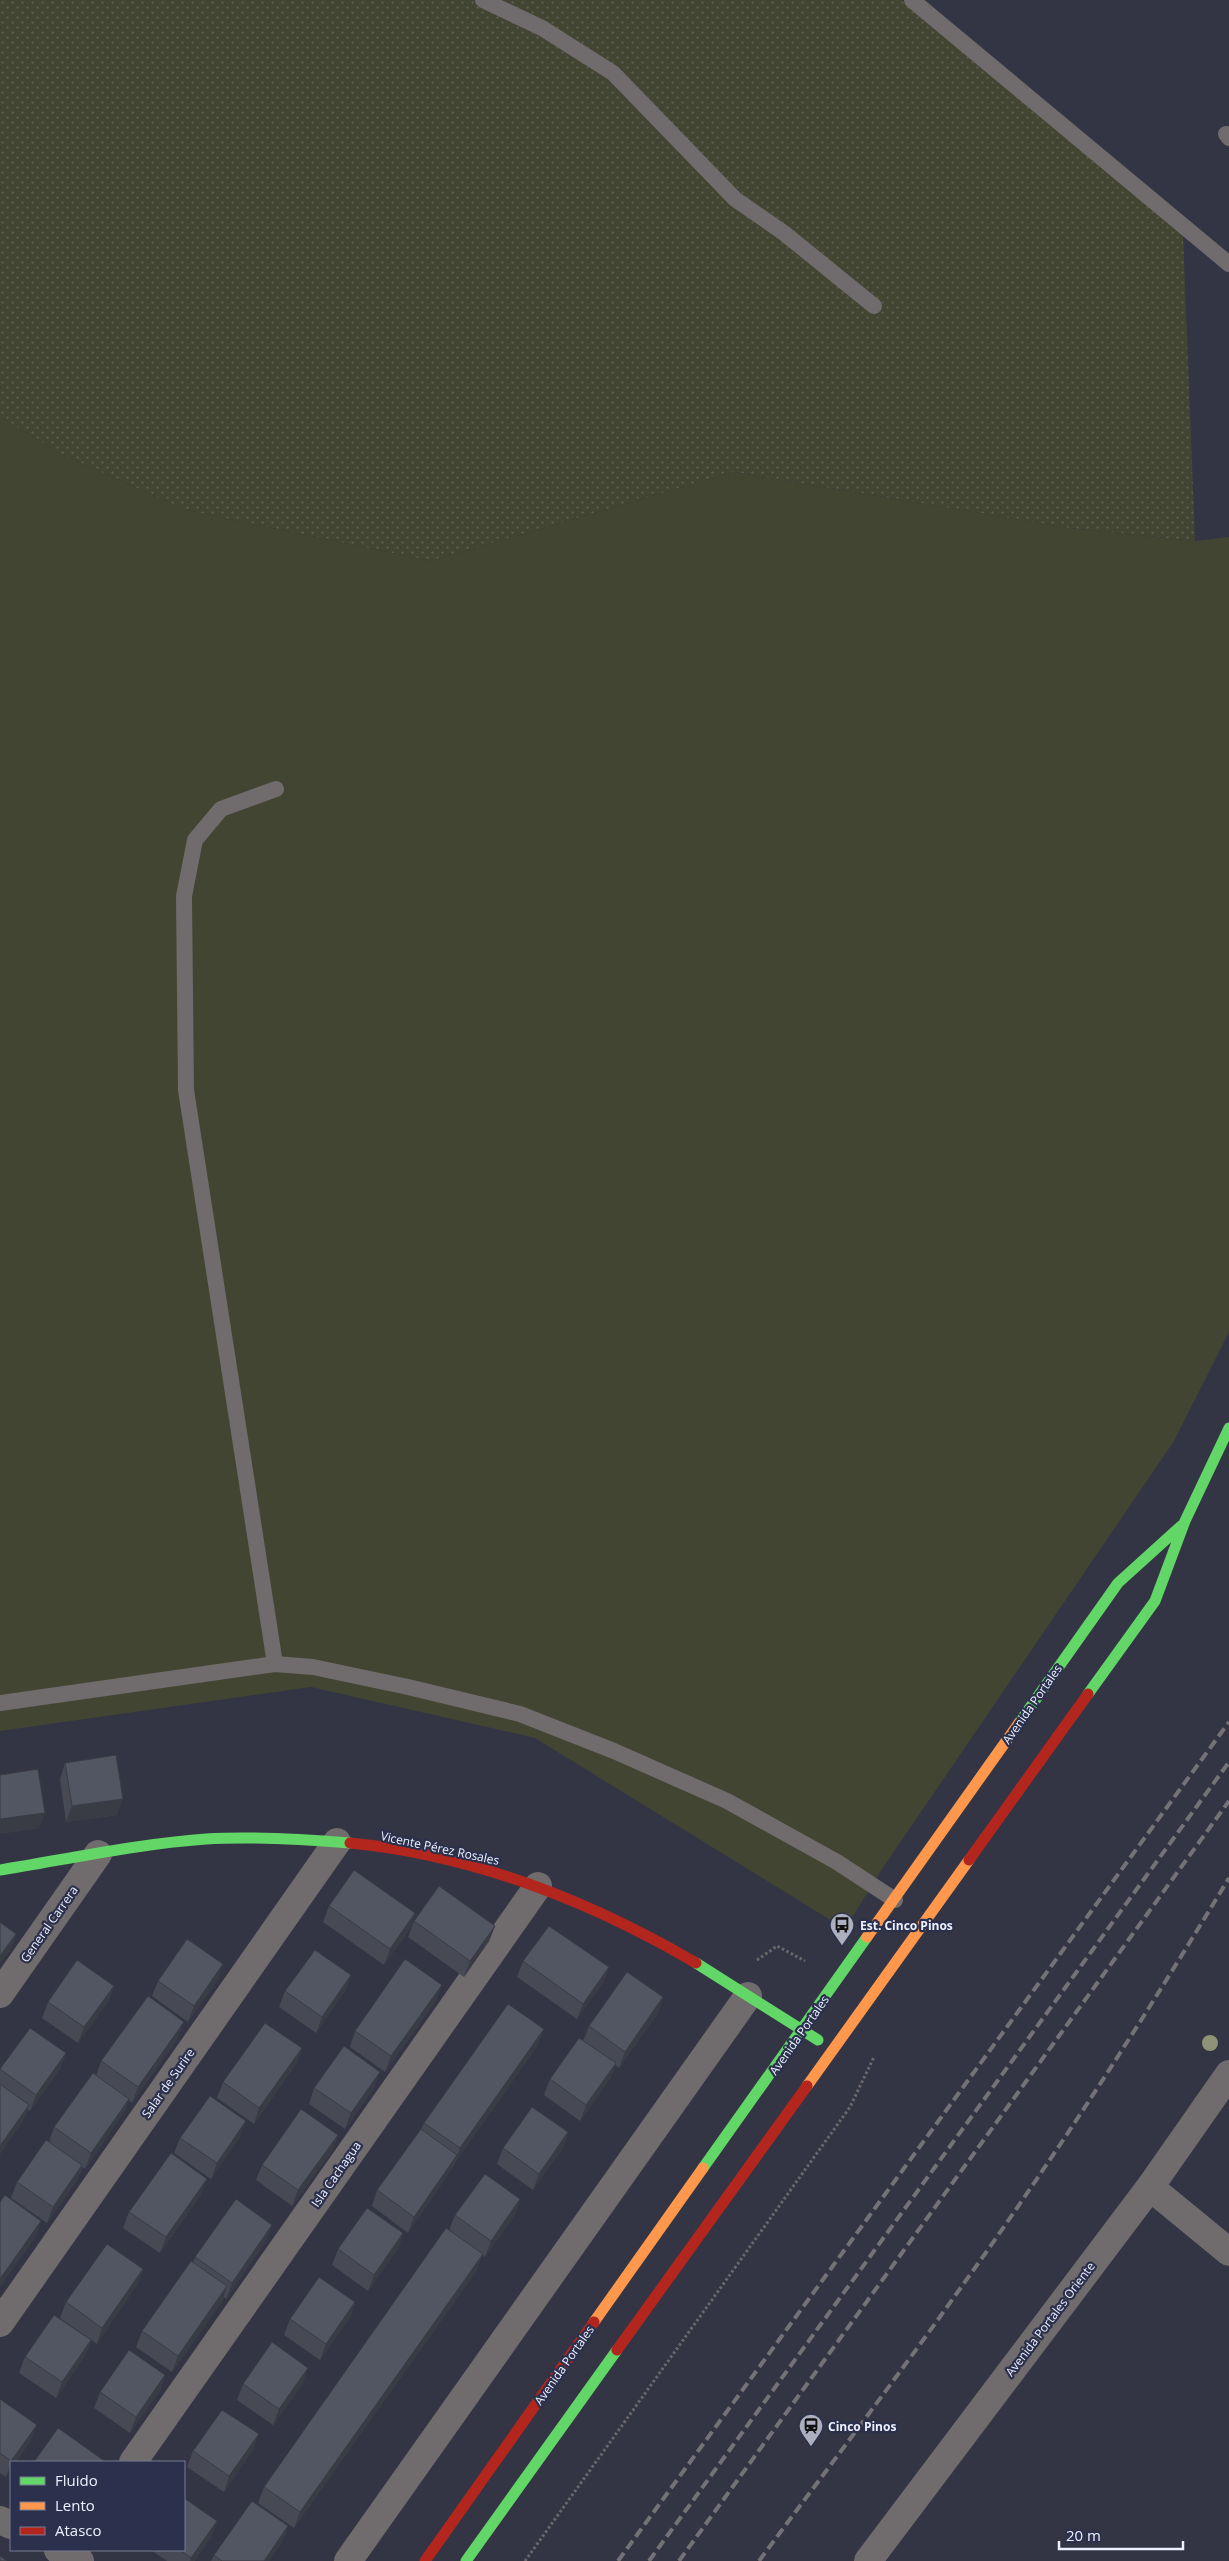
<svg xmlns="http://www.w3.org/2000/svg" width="1229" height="2561" font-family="'Open Sans',sans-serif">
<defs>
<pattern id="grass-dots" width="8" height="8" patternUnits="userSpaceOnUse" patternTransform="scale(1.25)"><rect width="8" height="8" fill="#424532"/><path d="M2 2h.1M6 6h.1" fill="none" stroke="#5d6051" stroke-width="1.8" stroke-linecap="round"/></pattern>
</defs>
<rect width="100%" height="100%" fill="#333544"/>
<path fill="url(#grass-dots)" d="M0 0H902L1183 234 1195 541 1068 528 734 472 431 561 186 510 63 455 0 417Z"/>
<path fill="#424532" d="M0 417 63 455 186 510 431 561 734 472 1068 528 1195 541 1229 537V1332L1174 1441 880 1872 845 1929 535 1738 311 1687 0 1731Z"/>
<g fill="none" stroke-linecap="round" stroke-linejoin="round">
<path stroke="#6b686d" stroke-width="3" stroke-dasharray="2.5 2.5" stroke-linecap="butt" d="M757 1960 777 1946 805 1961
M525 2561 850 2107 874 2057"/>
<path stroke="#706b6c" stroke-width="16" d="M483 0 542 28 613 73 735 199 784 233 874 306
M912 0 1229 264
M1226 134 1229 138
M275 1664 186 1090 184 896 195 840 221 809 276 789
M0 1703 275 1664 313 1667 408 1687 520 1714 614 1751 727 1801 837 1862 895 1900"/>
<path stroke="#706b6c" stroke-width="28" d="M0 1994 98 1854
M1150 2187 1229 2252
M0 2323 337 1842
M133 2462 538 1886
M0 2520 11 2525
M58 2550 80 2561
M348 2561 748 1996
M868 2561 1150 2187 1229 2074"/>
<path stroke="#63d668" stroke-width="11" d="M1088 1694 1155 1601 1185 1521 1229 1428
M1019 1723 1118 1583 1181 1526
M0 1870C68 1859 137 1844 206 1839 254 1836 302 1839 350 1843
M696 1963 818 2040
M703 2168 867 1937
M466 2561 617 2350"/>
<path stroke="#ff974d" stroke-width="11" d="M867 1937 1019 1723
M807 2086 969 1860
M594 2322 703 2168"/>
<path stroke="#b3261e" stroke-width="11" d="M350 1843C474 1855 590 1901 696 1963
M969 1860 1088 1694
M617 2350 807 2086
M425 2561 594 2322"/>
<path stroke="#747177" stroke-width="4" stroke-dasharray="10 5" stroke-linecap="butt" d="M618 2561 1229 1722
M649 2561 1229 1762
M679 2561 1229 1801
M759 2561C827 2469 896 2379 962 2286 1057 2154 1145 2017 1229 1878"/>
</g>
<circle fill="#8e9376" cx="1210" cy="2043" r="8"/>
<path fill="#474954" d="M65 1763 117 1815 66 1822 60 1779Z
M329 1906 415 1913 410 1929 384 1965 323 1922Z
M414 1921 495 1926 489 1941 464 1977 408 1937Z
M523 1961 609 1967 603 1983 577 2019 517 1977Z
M351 1975 345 1991 316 2033 279 2007 285 1991Z
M218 1980 188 2022 152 1996 158 1981Z
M114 1986 108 2002 78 2043 42 2018 48 2002Z
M663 1997 658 2013 619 2068 615 2065 610 2079 580 2121 544 2095 550 2079 583 2041 589 2026Z
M436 2001 385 2072 350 2047 355 2031Z
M30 2028 66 2053 60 2069 30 2111 28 2109 23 2121 0 2154V2070Z
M178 2038 132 2103 129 2100 123 2114 85 2169 82 2167 77 2181 47 2223 11 2198 17 2182 49 2142 54 2127 96 2076 101 2061Z
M538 2045 454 2164 451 2170 408 2233 372 2206 377 2190 421 2129 424 2123Z
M302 2048 296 2064 254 2124 217 2098 223 2082Z
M314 2088H374L345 2129 309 2104Z
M568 2132 563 2148 533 2190 497 2164 503 2148Z
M338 2135 332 2151 292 2206 256 2180 262 2165Z
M240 2137 211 2179 174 2153 180 2138Z
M201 2195 160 2253 123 2228 129 2212Z
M520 2199 515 2215 485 2257 482 2255 477 2270 294 2528 258 2503 264 2487 449 2230 455 2215Z
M272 2225 266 2241 226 2299 224 2297 222 2302 172 2372 136 2347 142 2331 193 2262 195 2257Z
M403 2233 398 2249 368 2291 332 2265 338 2249Z
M143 2269 137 2285 97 2344 60 2318 66 2302Z
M355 2302 350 2318 320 2360 284 2335 290 2319Z
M91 2340 85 2356 56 2398 19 2373 25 2357Z
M165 2375 160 2391 130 2433 94 2408 100 2392Z
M243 2384H303L273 2425 237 2400Z
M0 2399 31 2440 16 2462H11V2469L6 2477 0 2473Z
M253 2450 224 2492 187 2467 193 2451Z
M217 2521 211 2537 194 2561H167L151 2550H184Z
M288 2526 282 2542 269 2561H211L214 2555Z"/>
<path fill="#393c45" d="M123 1799 117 1815 66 1822 72 1806Z
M45 1813 39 1829 0 1834V1819Z
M415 1913 410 1929 384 1965 390 1949Z
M495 1926 489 1941 464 1977 470 1961Z
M16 1934 11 1950 0 1964V1956Z
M223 1964 218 1980 188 2022 194 2006Z
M609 1967 603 1983 577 2019 583 2004Z
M351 1975 345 1991 316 2033 322 2017Z
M442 1985 436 2001 385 2072 391 2056Z
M114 1986 108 2002 78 2043 84 2027Z
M663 1997 658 2013 619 2068 625 2052Z
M184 2022 178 2038 132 2103 138 2087Z
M544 2029 538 2045 454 2164 460 2148Z
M302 2048 296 2064 254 2124 259 2108Z
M66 2053 60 2069 30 2111 36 2095Z
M616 2063 610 2079 580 2121 586 2105Z
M380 2072 374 2088 345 2129 351 2113Z
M129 2099 123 2114 85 2169 91 2153Z
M29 2105 23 2121 0 2154V2146Z
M246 2121 240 2137 211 2179 217 2163Z
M568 2132 563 2148 533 2190 539 2174Z
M338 2135 332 2151 292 2206 298 2190Z
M457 2155 451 2170 408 2233 414 2217Z
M82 2165 77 2181 47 2223 53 2207Z
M207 2179 201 2195 160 2253 166 2237Z
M520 2199 515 2215 485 2257 491 2241Z
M41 2221 36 2237 0 2287V2279Z
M272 2225 266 2241 226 2299 232 2283Z
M403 2233 398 2249 368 2291 374 2275Z
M483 2254 477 2270 294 2528 300 2512Z
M143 2269 137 2285 97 2344 102 2328Z
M227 2286 222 2302 172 2372 178 2356Z
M355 2302 350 2318 320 2360 326 2344Z
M91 2340 85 2356 56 2398 62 2382Z
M308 2368 303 2384 273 2425 279 2409Z
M165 2375 160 2391 130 2433 136 2417Z
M37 2425 31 2440 16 2462H11V2469L6 2477 11 2461Z
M259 2434 253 2450 224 2492 229 2476Z
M217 2521 211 2537 194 2561H190L191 2558Z
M288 2526 282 2542 269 2561H264Z"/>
<path fill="#525562" stroke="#393c45" d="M116 1755 123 1799 72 1806 65 1763Z
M38 1769 45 1813 0 1819V1775Z
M354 1870 415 1913 390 1949 329 1906Z
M439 1886 495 1926 470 1961 414 1921Z
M0 1922 16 1934 0 1956Z
M549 1926 609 1967 583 2004 523 1961Z
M187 1939 223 1964 194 2006 158 1981Z
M315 1950 351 1975 322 2017 285 1991Z
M405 1959 442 1985 391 2056 355 2031Z
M77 1960 114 1986 84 2027 48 2002Z
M627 1972 663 1997 625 2052 589 2026Z
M148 1996 184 2022 138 2087 101 2061Z
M508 2004 544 2029 460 2148 424 2123Z
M265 2023 302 2048 259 2108 223 2082Z
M30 2028 66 2053 36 2095 0 2069Z
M579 2038 616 2063 586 2105 550 2079Z
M344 2046 380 2072 351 2113 314 2088Z
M93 2073 129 2099 91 2153 54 2127Z
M0 2084 29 2105 0 2146Z
M210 2096 246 2121 217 2163 180 2138Z
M532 2107 568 2132 539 2174 503 2148Z
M301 2109 338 2135 298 2190 262 2165Z
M421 2129 457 2155 414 2217 377 2190Z
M46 2140 82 2165 53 2207 17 2182Z
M171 2153 207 2179 166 2237 129 2212Z
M485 2174 520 2199 491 2241 455 2215Z
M5 2195 41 2221 0 2279V2202Z
M236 2199 272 2225 232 2283 195 2257Z
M367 2208 403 2233 374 2275 338 2249Z
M446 2228 483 2254 300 2512 264 2487Z
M107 2244 143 2269 102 2328 66 2302Z
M191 2261 227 2286 178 2356 142 2331Z
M319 2277 355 2302 326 2344 290 2319Z
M54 2315 91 2340 62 2382 25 2357Z
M272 2342 308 2368 279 2409 243 2384Z
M129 2350 165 2375 136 2417 100 2392Z
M0 2399 37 2425 11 2461 0 2453Z
M222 2410 259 2434 229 2476 193 2451Z
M58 2428 106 2462H34Z
M184 2498 217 2521 191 2558 180 2550H184Z
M252 2501 288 2526 264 2561H222L214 2555Z
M0 2556 7 2561H0Z"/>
<defs>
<symbol id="bus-pin" viewBox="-11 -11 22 30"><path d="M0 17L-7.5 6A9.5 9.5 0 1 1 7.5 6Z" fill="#abafbe" stroke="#2b304c"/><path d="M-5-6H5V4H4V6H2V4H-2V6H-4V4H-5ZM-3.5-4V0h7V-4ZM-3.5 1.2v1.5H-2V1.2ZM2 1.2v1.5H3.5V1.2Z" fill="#111"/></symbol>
<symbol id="station-pin" viewBox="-11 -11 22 30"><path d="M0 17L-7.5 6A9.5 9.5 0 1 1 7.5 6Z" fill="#abafbe" stroke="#2b304c"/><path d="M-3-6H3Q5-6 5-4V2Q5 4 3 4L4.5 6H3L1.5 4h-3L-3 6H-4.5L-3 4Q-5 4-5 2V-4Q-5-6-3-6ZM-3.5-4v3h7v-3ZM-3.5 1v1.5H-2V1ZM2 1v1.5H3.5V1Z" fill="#111"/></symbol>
</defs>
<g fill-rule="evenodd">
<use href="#bus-pin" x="828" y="1911" width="28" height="38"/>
<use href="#station-pin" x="797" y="2412" width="28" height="38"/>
</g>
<g text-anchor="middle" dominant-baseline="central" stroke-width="4.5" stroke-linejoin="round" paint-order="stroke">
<g font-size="12" fill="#ecf0ff" stroke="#2b304c">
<text transform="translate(1032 1704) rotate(-55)">Avenida Portales</text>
<text transform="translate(440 1848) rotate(12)">Vicente Pérez Rosales</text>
<text transform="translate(49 1924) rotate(-55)">General Carrera</text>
<text transform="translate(799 2035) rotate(-55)">Avenida Portales</text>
<text transform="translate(168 2083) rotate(-55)">Salar de Surire</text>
<text transform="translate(336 2174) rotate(-55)">Isla Cachagua</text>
<text transform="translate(1050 2319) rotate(-53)">Avenida Portales Oriente</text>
<text transform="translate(564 2365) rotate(-55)">Avenida Portales</text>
</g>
<g font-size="12" font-weight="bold" fill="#ecf0ff" stroke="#2b304c" text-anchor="start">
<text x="860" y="1925">Est. Cinco Pinos</text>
<text x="828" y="2426">Cinco Pinos</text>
</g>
</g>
<rect x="10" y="2461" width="175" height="90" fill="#2b304c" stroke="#787d94"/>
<rect x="20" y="2477" width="25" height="8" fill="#63d668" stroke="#787d94"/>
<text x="55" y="2486" font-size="15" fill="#ecf0ff">Fluido</text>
<rect x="20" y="2502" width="25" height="8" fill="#ff974d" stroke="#787d94"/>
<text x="55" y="2511" font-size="15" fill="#ecf0ff">Lento</text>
<rect x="20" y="2527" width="25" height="8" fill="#b3261e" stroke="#787d94"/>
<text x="55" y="2536" font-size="15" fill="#ecf0ff">Atasco</text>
<path d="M1059 2541v8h124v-8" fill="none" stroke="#ecf0ff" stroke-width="2.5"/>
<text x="1066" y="2541" font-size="15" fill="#ecf0ff" stroke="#2b304c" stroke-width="4" paint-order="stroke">20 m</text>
</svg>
